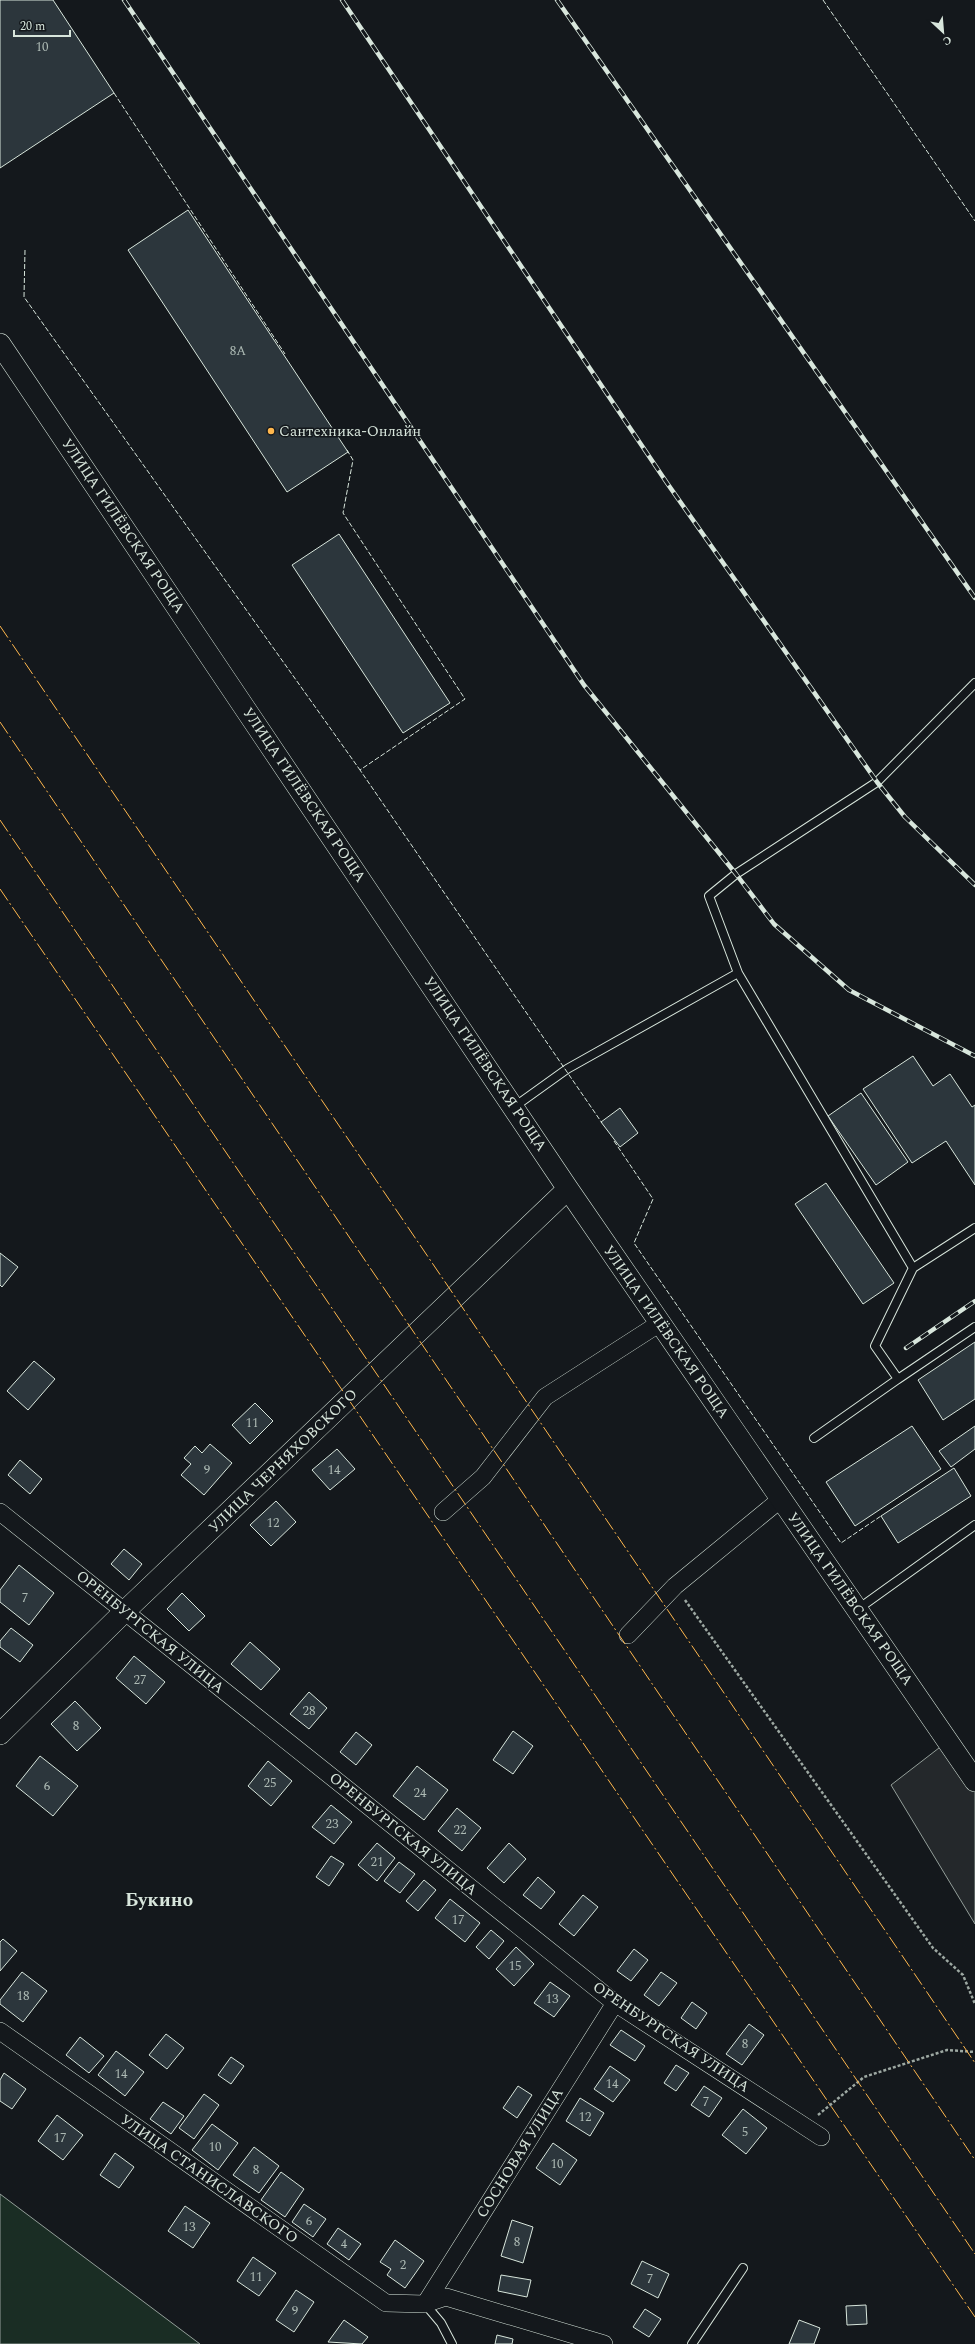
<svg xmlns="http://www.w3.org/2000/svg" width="975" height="2344" font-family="Spectral,serif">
<rect width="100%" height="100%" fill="#14181c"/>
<path fill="#1a2d24" stroke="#939e99" d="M0 2194 200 2344H0Z"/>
<path fill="#24282b" stroke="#939e99" d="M948 1741 975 1781V1924L891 1785Z"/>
<path fill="#2c363c" stroke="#d8e6dc" d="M0 0H53L114 93 0 168Z
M188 210 348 452 287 492 128 250Z
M339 534 450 703 403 733 292 565Z
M913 1056 933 1086 950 1074 972 1107 975 1105V1185L946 1141 912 1163 863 1089Z
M861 1093 908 1162 876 1185 828 1116Z
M620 1108 638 1133 620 1147 601 1122Z
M826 1183 894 1283 863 1304 795 1204Z
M0 1253 18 1267 2 1287 0 1285Z
M975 1342V1399L943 1420 918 1380Z
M34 1361 55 1379 28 1410 7 1391Z
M255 1403 273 1421 250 1444 232 1425Z
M912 1426 941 1469 855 1526 826 1482Z
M975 1426V1449L951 1467 939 1451Z
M210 1444 232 1463 204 1495 181 1475 191 1464 184 1458 195 1446 202 1453Z
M337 1449 355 1469 330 1490 312 1470Z
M20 1460 42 1479 30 1494 8 1475Z
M954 1468 971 1496 898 1543 881 1516Z
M276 1501 296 1522 271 1546 250 1525Z
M124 1549 142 1564 129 1580 111 1564Z
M19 1565 54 1593 29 1625 0 1602V1590Z
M182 1593 205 1616 189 1631 167 1609Z
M11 1628 33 1645 20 1662 0 1647V1641Z
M250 1642 280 1669 261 1690 231 1664Z
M134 1656 165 1682 146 1704 116 1678Z
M309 1692 327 1708 309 1729 290 1714Z
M75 1701 101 1728 77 1751 51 1724Z
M513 1731 533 1746 513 1774 493 1760Z
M356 1732 372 1745 356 1765 340 1752Z
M40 1756 78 1786 53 1816 16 1786Z
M268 1761 292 1781 271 1806 248 1786Z
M417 1766 448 1790 424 1820 393 1796Z
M331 1805 352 1822 334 1844 312 1827Z
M457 1808 481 1828 462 1851 438 1831Z
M377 1843 395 1858 377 1881 358 1865Z
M509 1843 526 1859 504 1883 487 1868Z
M331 1856 344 1864 329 1886 316 1877Z
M399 1862 415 1874 400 1893 384 1881Z
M538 1877 555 1892 541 1909 523 1895Z
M424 1880 436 1890 418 1911 406 1901Z
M583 1895 598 1907 574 1936 559 1924Z
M450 1899 480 1923 465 1942 435 1918Z
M491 1930 504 1941 489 1959 476 1947Z
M3 1939 17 1951 0 1971V1942Z
M516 1947 534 1964 514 1986 496 1969Z
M634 1949 648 1960 631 1981 617 1971Z
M22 1972 47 1991 23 2022 0 2004V2000Z
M661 1972 677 1983 659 2006 644 1995Z
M550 1982 570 1996 554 2017 534 2003Z
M692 2002 707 2013 696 2029 681 2018Z
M749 2024 764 2035 742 2065 726 2054Z
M621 2030 645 2046 635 2061 610 2045Z
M166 2034 184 2048 167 2069 149 2055Z
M80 2037 104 2056 89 2073 66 2055Z
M116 2051 144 2072 125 2096 98 2075Z
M231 2057 244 2066 231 2084 218 2075Z
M676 2065 689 2073 676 2091 664 2083Z
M610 2066 630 2080 613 2102 594 2089Z
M4 2073 26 2089 12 2109 0 2101V2080Z
M518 2086 532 2095 517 2118 503 2108Z
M704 2086 722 2098 709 2117 691 2105Z
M204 2094 219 2105 194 2139 179 2128Z
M580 2098 604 2113 590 2136 566 2121Z
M163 2102 184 2116 171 2134 150 2119Z
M743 2109 767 2128 746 2154 722 2135Z
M57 2115 83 2135 63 2160 38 2141Z
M212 2124 238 2143 218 2170 192 2150Z
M553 2143 577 2160 560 2185 536 2168Z
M254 2147 279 2166 259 2193 233 2175Z
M115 2153 134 2167 119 2188 100 2175Z
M281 2172 304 2189 285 2217 261 2200Z
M304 2204 326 2219 313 2237 292 2222Z
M185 2206 210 2223 193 2248 168 2231Z
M512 2220 533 2227 523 2263 501 2256Z
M338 2228 361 2244 349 2260 327 2244Z
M395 2240 424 2261 405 2288 387 2275 391 2269 380 2262Z
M253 2257 276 2273 259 2296 237 2281Z
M642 2261 669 2274 658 2298 631 2284Z
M501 2275 531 2280 527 2297 498 2291Z
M296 2290 314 2302 294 2332 276 2320Z
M866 2305 867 2324 847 2325 846 2306Z
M645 2309 661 2319 649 2337 633 2327Z
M344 2320 368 2337 362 2344 328 2342Z
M799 2320 820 2328 814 2344H789Z
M497 2335 513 2339 512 2344H495Z"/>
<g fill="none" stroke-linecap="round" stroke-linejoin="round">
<defs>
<path id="service" d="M738 973 913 1268 975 1228
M514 1107 567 1069 738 973 709 896 736 874 877 782 975 683
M913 1268 875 1346 898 1379 975 1327
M814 1438 898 1379
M858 1609 975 1525
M425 2304 441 2323 452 2344
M692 2344 743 2268"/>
<path id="minor" d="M0 1512 615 2003 821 2137
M443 1512 483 1477 545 1397 660 1323
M628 1635 675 1586 781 1499
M0 2031 386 2303 425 2304 446 2297 604 2344
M425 2304 615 2003"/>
<path id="tertiary" d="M0 344 568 1189 975 1781
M0 1734 124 1612 568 1189"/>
</defs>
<use href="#service" stroke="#d8e6dc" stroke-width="10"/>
<use href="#minor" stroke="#d8e6dc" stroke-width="18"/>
<use href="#tertiary" stroke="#d8e6dc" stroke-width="22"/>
<path stroke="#9da8a2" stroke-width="2.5" stroke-dasharray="3 2" stroke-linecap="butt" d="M685 1600 933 1948 963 1975 975 2004
M818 2115 864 2077 947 2050 975 2052"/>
<use href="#service" stroke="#14181c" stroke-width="8"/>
<use href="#minor" stroke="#14181c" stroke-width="17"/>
<use href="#tertiary" stroke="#14181c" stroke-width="21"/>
<defs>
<path id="rail" d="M124 0 584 685 736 874 774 924 849 990 975 1056
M342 0 667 483 877 782 905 817 975 885
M557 0 975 598
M906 1348 975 1301"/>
</defs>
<use href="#rail" stroke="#d8e6dc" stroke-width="4.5"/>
<use href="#rail" stroke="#14181c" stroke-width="3" stroke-dasharray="9" stroke-linecap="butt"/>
<path stroke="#d8e6dc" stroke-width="1" stroke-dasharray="5 2" stroke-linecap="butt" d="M823 0 975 221
M114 93 285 354
M25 250 24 297 360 770
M347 450 353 460 343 513 465 699 360 770 602 1123
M614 1141 653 1199 634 1243 841 1543 881 1516"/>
<path stroke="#ffb74d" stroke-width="1" stroke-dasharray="14 3 2 3" stroke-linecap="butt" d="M0 626 975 2063
M0 722 975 2160
M0 820 975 2254
M0 889 975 2317"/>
</g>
<circle fill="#ffb74d" stroke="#14181c" stroke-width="1.5" cx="271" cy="431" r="4"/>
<g text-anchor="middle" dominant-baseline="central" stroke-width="3" stroke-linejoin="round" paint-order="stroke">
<g font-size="13" fill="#adbab4">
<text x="42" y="47">10</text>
<text x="238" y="351">8А</text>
<text x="252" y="1423">11</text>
<text x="207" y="1470">9</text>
<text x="334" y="1470">14</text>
<text x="273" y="1523">12</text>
<text x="25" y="1598">7</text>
<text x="140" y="1680">27</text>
<text x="309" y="1711">28</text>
<text x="76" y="1726">8</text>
<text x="270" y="1783">25</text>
<text x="47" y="1786">6</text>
<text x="420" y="1793">24</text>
<text x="332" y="1824">23</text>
<text x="460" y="1830">22</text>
<text x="377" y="1862">21</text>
<text x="458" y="1920">17</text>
<text x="515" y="1966">15</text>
<text x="23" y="1996">18</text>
<text x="552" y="1999">13</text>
<text x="745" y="2044">8</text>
<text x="121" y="2074">14</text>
<text x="612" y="2084">14</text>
<text x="706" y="2102">7</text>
<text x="585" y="2117">12</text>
<text x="745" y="2132">5</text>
<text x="60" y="2138">17</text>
<text x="215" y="2147">10</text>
<text x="557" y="2164">10</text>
<text x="256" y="2170">8</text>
<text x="309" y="2221">6</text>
<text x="189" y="2227">13</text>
<text x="517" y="2242">8</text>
<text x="344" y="2244">4</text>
<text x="403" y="2265">2</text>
<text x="256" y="2277">11</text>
<text x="650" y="2279">7</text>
<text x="295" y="2311">9</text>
</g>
<g font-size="15" fill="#d8e6dc" stroke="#14181c" text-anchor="start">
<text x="279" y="431">Сантехника-Онлайн</text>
</g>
<g font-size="15" fill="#d8e6dc" stroke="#14181c">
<text transform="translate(123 526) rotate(56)">УЛИЦА ГИЛЁВСКАЯ РОЩА</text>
<text transform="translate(304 795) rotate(56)">УЛИЦА ГИЛЁВСКАЯ РОЩА</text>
<text transform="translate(485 1064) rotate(56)">УЛИЦА ГИЛЁВСКАЯ РОЩА</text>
<text transform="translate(666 1332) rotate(55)">УЛИЦА ГИЛЁВСКАЯ РОЩА</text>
<text transform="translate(283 1461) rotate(-44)">УЛИЦА ЧЕРНЯХОВСКОГО</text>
<text transform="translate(850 1599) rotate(55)">УЛИЦА ГИЛЁВСКАЯ РОЩА</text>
<text transform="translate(150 1632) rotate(39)">ОРЕНБУРГСКАЯ УЛИЦА</text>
<text transform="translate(403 1834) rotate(39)">ОРЕНБУРГСКАЯ УЛИЦА</text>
<text transform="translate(671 2037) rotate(34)">ОРЕНБУРГСКАЯ УЛИЦА</text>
<text transform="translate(520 2153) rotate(-58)">СОСНОВАЯ УЛИЦА</text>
<text transform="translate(209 2179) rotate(35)">УЛИЦА СТАНИСЛАВСКОГО</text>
</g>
<g font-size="19" font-weight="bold" fill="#d8e6dc" stroke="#14181c">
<text x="159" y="1900">Букино</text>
</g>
</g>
<g transform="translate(943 32) rotate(154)" stroke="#14181c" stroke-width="3" paint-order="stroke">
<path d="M0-3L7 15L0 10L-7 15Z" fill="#d8e6dc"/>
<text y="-6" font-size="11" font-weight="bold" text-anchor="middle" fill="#d8e6dc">С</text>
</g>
<path d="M14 30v6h56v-6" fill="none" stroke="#d8e6dc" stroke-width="2"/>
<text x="20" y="30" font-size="12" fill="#d8e6dc" stroke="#14181c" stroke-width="3" paint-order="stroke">20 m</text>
</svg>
